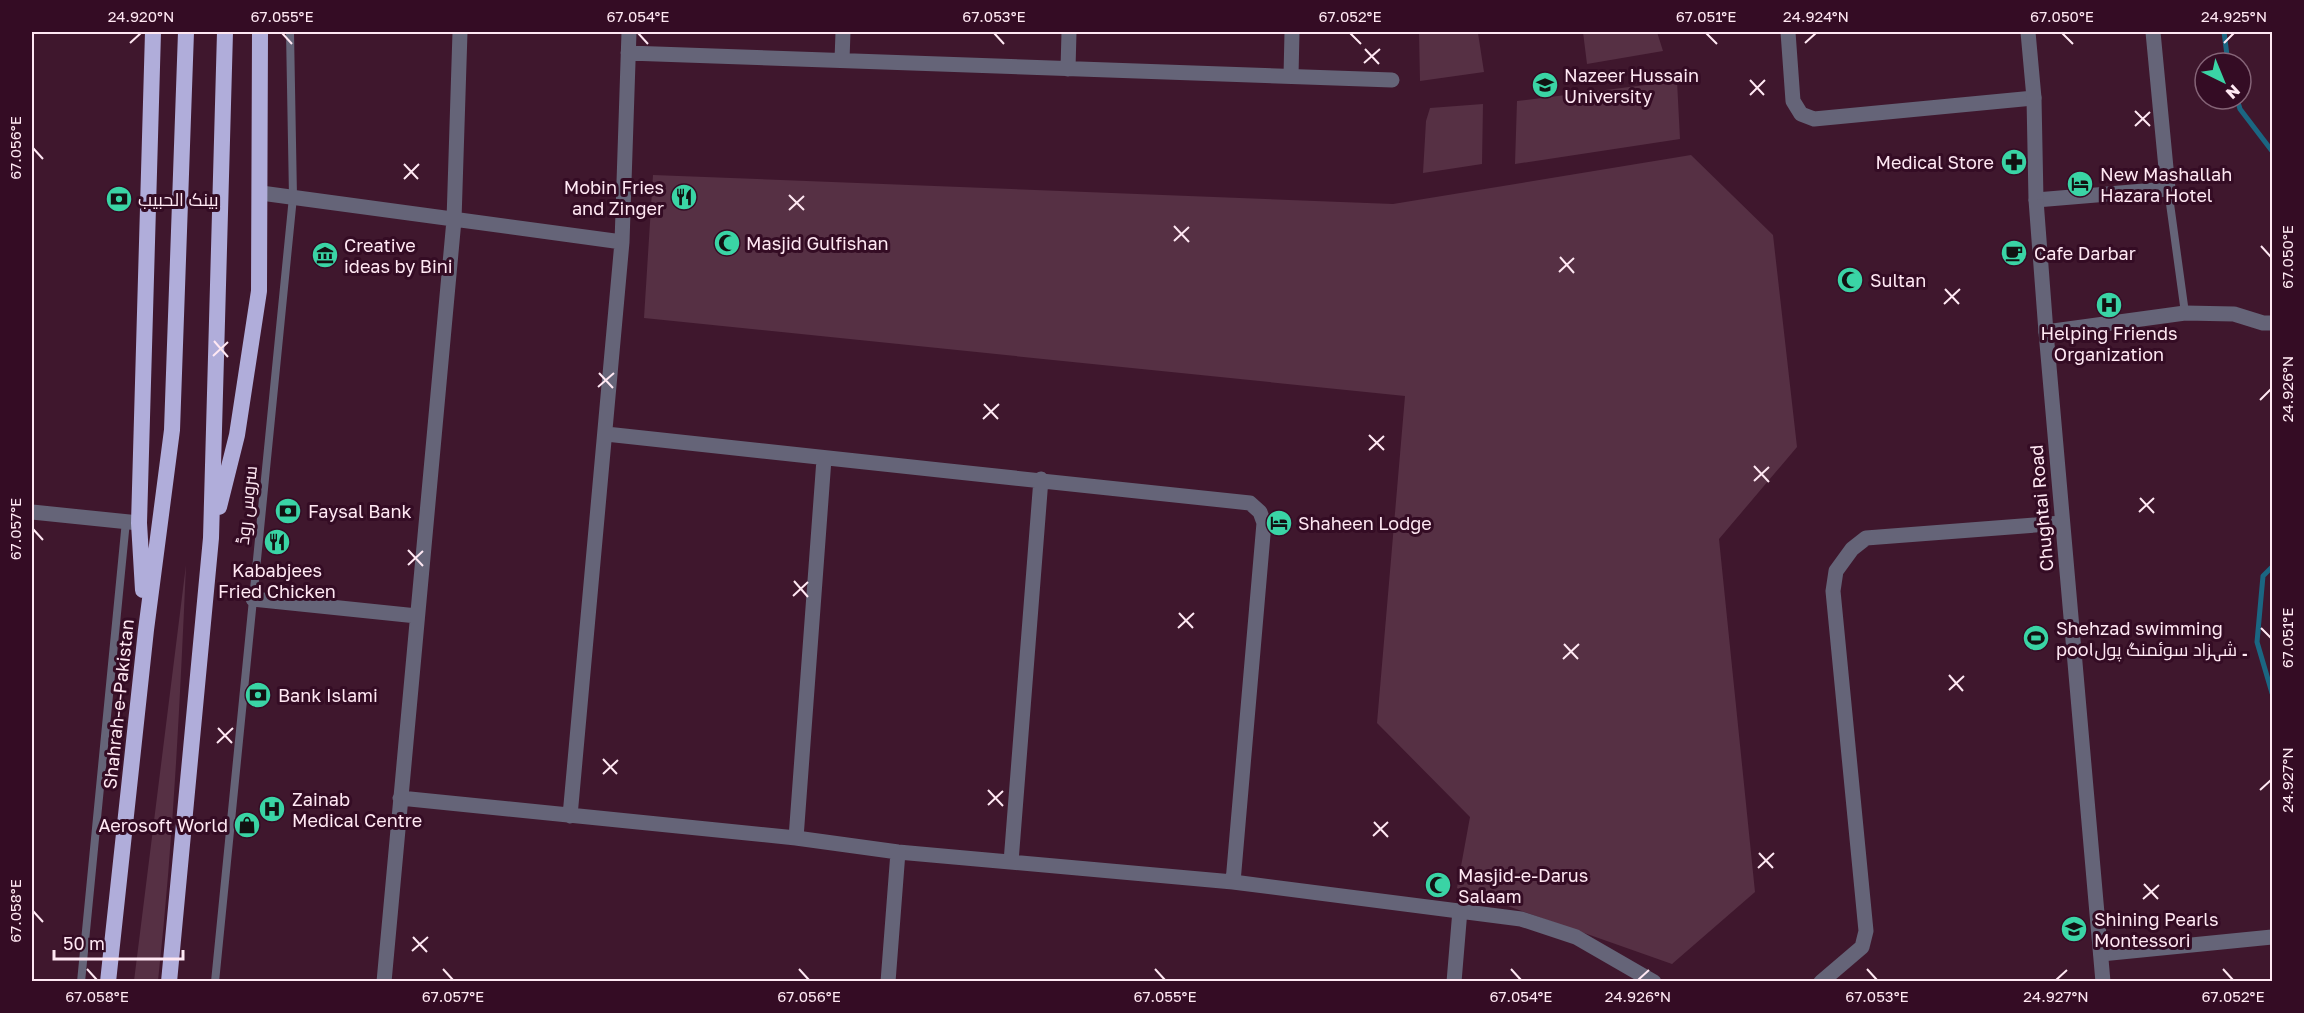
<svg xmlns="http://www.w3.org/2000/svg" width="2304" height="1013" font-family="'Golos Text',Cairo,sans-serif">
<rect width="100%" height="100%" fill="#3f172d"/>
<path fill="#563044" d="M1419 32 1478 33 1484 72 1420 81Z
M1583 32H1657L1663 51 1587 64Z
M1677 81 1680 139 1515 164 1517 101Z
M1483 104 1482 164 1423 173 1426 121 1430 108Z
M1691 155 1773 235 1797 447 1719 539 1755 892 1672 964 1457 888 1470 817 1377 723 1405 396 644 318 653 175 1393 204Z
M186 565C180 704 173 843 158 981H134Z"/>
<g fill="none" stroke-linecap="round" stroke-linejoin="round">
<path stroke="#1b6682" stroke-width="5" d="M2224 32 2228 63
M2237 99 2240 109 2272 151
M2272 567 2263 576 2257 642 2272 693"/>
<path stroke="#656478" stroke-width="8" d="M2168 189 2185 313
M81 982 126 521
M215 982 293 197 290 32"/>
<path stroke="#656478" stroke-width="15" d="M1788 32 1793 101 1801 114 1814 119 2034 98
M628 53 1392 80
M842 60 843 32
M1068 69 1069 32
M1291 76 1292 32
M261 193 622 242
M2036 200 2168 189 2153 32
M2046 332 2185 313 2234 314 2263 323H2272
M606 434C821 459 1035 479 1250 503L1260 512 1264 523 1233 882
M32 512 139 523
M253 599 417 616
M400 798 796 838 898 852 1233 882 1521 919 1576 937 1654 982
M570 816 622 242 629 32
M796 838 824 459
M1011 862 1041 479
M2101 954 2272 937
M384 982 454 220 460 32
M888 982 898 852
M1454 982 1460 910
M1821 982 1862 947 1866 931 1833 591 1836 571 1852 549 1866 538 2062 523"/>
<path stroke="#656478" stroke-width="15" d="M2028 32 2034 98 2036 200 2046 332 2103 982"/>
<path stroke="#b0adda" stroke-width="16" d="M219 507 237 435 259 291 260 32
M143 590 139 523 153 32
M108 982 146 630 172 430 186 32
M169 982 211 538 225 32"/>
</g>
<path fill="none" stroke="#ffe8f3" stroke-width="2" d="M282 33 292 44M638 33 648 44M994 33 1004 44M1350 33 1361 44M1706 33 1717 44M2062 33 2073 44M130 43 141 33M1805 43 1816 33M2224 43 2234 33M1365 49 1379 64M1364 63 1380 49M1750 80 1764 95M1750 95 1765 80M2135 111 2150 126M2135 126 2150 112M33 148 43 159M404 164 418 179M404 179 419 164M789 195 804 210M789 210 804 196M1174 226 1189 242M1174 241 1189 227M2261 246 2271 257M1560 257 1574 273M1559 272 1574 258M1945 289 1959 304M1944 304 1960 289M214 341 228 357M213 356 228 342M599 373 613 388M598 387 614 373M2260 400 2271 389M984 404 998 419M983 419 999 404M1369 435 1384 450M1369 450 1384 436M1754 466 1769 482M1754 481 1769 467M2140 498 2154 513M2139 512 2154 498M33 529 43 540M408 550 423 566M408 565 423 551M794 581 808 597M793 596 808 582M1179 613 1193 628M1178 628 1194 613M2261 628 2271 638M1564 644 1578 659M1563 659 1579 644M1949 675 1963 691M1949 690 1964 676M218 728 232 743M217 743 233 728M603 759 617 774M603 774 618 760M988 790 1003 806M2260 790 2271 780M988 805 1003 791M1374 822 1388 837M1373 836 1388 822M1759 853 1773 868M1758 868 1774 853M2144 884 2158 899M2143 899 2159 885M33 911 43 922M413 937 427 952M412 951 428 937M87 969 97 980M443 969 453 980M799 969 809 980M1155 969 1165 980M1511 969 1521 980M1867 969 1877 980M2223 969 2233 980M1638 980 1649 970M2056 980 2067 970"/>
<defs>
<symbol id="university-disc" viewBox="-11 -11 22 22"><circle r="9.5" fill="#3ad4a5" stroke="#340c24"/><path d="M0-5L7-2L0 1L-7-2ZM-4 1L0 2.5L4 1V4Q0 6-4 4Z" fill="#111"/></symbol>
<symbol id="pharmacy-disc" viewBox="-11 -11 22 22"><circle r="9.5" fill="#3ad4a5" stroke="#340c24"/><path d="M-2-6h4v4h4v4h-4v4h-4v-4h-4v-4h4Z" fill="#111"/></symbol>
<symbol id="hotel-disc" viewBox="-11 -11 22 22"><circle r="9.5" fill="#3ad4a5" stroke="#340c24"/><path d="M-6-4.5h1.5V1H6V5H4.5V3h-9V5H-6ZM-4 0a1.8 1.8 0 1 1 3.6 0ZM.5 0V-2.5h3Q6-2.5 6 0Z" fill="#111"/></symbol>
<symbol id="restaurant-disc" viewBox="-11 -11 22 22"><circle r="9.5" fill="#3ad4a5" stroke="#340c24"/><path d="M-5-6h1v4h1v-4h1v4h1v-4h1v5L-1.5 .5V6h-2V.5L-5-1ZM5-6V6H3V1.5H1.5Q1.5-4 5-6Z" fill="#111"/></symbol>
<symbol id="bank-disc" viewBox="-11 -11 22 22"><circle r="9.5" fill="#3ad4a5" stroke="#340c24"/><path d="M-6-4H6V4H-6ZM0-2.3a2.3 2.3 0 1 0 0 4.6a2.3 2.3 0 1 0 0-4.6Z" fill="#111"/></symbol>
<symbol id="mosque-disc" viewBox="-11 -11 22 22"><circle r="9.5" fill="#3ad4a5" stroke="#340c24"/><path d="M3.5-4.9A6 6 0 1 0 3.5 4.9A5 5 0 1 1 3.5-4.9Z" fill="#111"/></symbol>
<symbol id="cafe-disc" viewBox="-11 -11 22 22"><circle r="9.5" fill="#3ad4a5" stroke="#340c24"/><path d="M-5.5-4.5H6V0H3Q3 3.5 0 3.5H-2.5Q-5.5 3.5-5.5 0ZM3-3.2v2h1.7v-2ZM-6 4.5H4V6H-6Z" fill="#111"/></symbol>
<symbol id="museum-disc" viewBox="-11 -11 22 22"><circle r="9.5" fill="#3ad4a5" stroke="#340c24"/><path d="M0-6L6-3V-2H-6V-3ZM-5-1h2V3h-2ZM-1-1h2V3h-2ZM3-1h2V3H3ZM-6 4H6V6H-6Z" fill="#111"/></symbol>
<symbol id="hospital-disc" viewBox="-11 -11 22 22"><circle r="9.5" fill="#3ad4a5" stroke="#340c24"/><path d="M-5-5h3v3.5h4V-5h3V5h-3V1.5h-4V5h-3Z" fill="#111"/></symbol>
<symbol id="stadium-disc" viewBox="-11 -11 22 22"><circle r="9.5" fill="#3ad4a5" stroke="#340c24"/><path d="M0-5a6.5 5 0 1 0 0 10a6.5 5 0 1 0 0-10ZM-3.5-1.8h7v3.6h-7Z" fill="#111"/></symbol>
<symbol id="shop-disc" viewBox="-11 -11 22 22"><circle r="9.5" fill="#3ad4a5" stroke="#340c24"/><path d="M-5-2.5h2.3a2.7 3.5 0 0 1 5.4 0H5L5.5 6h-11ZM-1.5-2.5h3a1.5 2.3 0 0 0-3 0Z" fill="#111"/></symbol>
<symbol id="school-disc" viewBox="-11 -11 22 22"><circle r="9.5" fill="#3ad4a5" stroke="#340c24"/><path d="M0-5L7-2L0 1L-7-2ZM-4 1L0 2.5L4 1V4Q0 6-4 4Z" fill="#111"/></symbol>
</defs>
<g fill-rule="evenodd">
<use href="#university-disc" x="1530" y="70" width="30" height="30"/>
<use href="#pharmacy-disc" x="1999" y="147" width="30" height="30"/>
<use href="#hotel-disc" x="2065" y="169" width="30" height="30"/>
<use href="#restaurant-disc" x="669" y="182" width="30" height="30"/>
<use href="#bank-disc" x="104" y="184" width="30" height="30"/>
<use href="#mosque-disc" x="712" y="228" width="30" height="30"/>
<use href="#cafe-disc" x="1999" y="238" width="30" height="30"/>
<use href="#museum-disc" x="310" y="240" width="30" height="30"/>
<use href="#mosque-disc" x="1835" y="265" width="30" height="30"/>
<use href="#hospital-disc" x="2094" y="290" width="30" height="30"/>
<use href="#bank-disc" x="273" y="496" width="30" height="30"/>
<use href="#hotel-disc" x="1264" y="508" width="30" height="30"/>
<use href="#restaurant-disc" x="262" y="527" width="30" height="30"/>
<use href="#stadium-disc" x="2021" y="623" width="30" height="30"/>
<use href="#bank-disc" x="243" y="680" width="30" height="30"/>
<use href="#hospital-disc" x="257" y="794" width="30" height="30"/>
<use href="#shop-disc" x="232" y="810" width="30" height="30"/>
<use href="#mosque-disc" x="1423" y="870" width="30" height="30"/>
<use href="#school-disc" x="2059" y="914" width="30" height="30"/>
</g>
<g text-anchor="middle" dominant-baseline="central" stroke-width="6" stroke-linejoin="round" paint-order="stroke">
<g font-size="18" fill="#ffe8f3" stroke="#340c24" text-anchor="start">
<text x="1564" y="75">Nazeer Hussain<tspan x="1564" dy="21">University</tspan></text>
<text x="1994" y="162" text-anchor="end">Medical Store</text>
<text x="2100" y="174">New Mashallah<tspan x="2100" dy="21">Hazara Hotel</tspan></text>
<text x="664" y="187" text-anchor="end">Mobin Fries<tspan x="664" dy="21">and Zinger</tspan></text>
<text x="138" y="199">بينک الحبيب</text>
<text x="746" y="243">Masjid Gulfishan</text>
<text x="344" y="245">Creative<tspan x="344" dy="21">ideas by Bini</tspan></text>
<text x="2034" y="253">Cafe Darbar</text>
<text x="1870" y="280">Sultan</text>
<text x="2109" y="333" text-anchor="middle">Helping Friends<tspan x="2109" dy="21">Organization</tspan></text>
<text x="308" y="511">Faysal Bank</text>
<text x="1298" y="523">Shaheen Lodge</text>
<text x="277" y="570" text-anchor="middle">Kababjees<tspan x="277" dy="21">Fried Chicken</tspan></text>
<text x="2056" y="628">Shehzad swimming<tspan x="2056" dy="21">pool۔ شہزاد سوئمنگ پول</tspan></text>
<text x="278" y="695">Bank Islami</text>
<text x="292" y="799">Zainab<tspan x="292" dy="21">Medical Centre</tspan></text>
<text x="228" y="825" text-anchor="end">Aerosoft World</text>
<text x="1458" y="875">Masjid-e-Darus<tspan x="1458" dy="21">Salaam</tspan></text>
<text x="2094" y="919">Shining Pearls<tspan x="2094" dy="21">Montessori</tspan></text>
</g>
<g font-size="18" fill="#ffe8f3" stroke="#340c24">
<text transform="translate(246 505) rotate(-84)">سروس روڈ</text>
<text transform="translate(2041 508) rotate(-95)">Chughtai Road</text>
<text transform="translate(118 704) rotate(-84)">Shahrah-e-Pakistan</text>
</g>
</g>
<rect width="2304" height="1013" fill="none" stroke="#340c24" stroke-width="66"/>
<g transform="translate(2223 81) rotate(137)"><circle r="28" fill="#340c24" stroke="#856477" stroke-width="1.5"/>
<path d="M0-4.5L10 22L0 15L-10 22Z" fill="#3ad4a5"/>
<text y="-9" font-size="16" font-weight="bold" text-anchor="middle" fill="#ffe8f3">N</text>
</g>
<path d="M54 950v9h129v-9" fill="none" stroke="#ffe8f3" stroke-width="3"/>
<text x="63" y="950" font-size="18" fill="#ffe8f3" stroke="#340c24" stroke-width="4.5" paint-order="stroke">50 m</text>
<rect x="33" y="33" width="2238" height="947" fill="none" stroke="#ffe8f3" stroke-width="2"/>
<g font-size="15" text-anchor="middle" fill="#ffe8f3">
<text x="141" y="22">24.920°N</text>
<text x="282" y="22">67.055°E</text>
<text x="638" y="22">67.054°E</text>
<text x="994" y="22">67.053°E</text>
<text x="1350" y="22">67.052°E</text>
<text x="1706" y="22">67.051°E</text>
<text x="1816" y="22">24.924°N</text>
<text x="2062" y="22">67.050°E</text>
<text x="2234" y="22">24.925°N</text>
<text transform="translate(16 148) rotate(-90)" y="5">67.056°E</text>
<text transform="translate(2288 257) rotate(-90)" y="5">67.050°E</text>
<text transform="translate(2288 389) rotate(-90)" y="5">24.926°N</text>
<text transform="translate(16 529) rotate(-90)" y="5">67.057°E</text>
<text transform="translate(2288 638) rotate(-90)" y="5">67.051°E</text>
<text transform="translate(2288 780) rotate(-90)" y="5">24.927°N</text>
<text transform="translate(16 911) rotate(-90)" y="5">67.058°E</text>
<text x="97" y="1002">67.058°E</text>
<text x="453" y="1002">67.057°E</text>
<text x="809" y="1002">67.056°E</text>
<text x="1165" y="1002">67.055°E</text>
<text x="1521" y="1002">67.054°E</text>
<text x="1638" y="1002">24.926°N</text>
<text x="1877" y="1002">67.053°E</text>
<text x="2056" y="1002">24.927°N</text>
<text x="2233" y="1002">67.052°E</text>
</g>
</svg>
